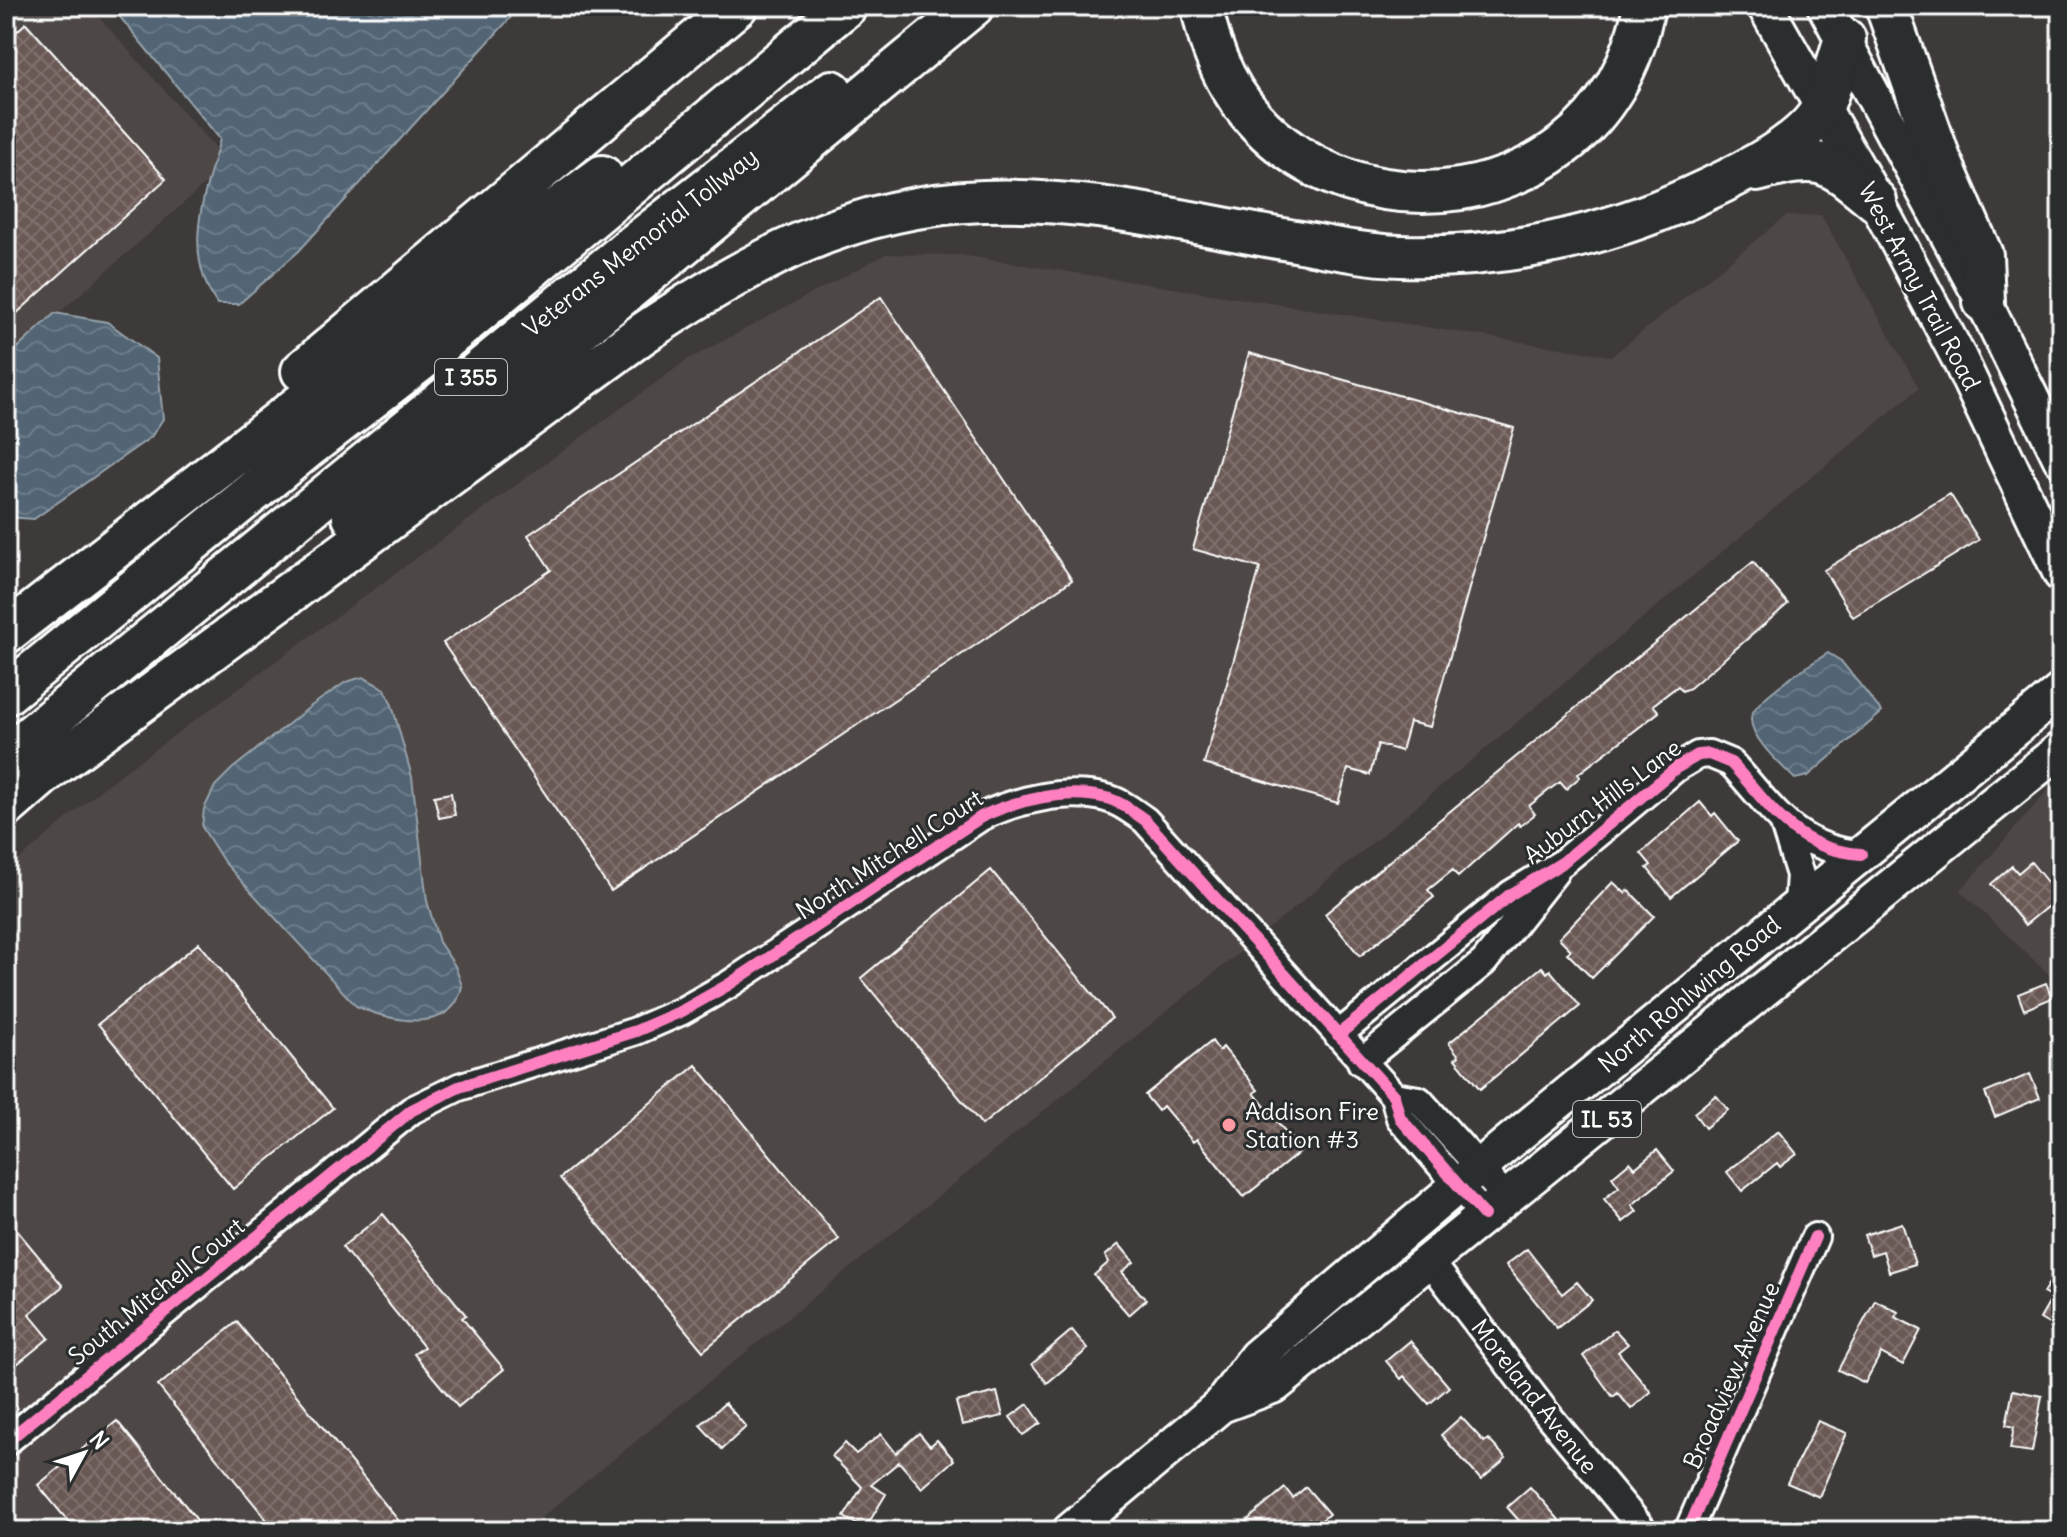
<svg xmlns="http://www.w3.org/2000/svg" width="2067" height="1537" font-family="Delius,sans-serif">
<defs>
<pattern id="water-waves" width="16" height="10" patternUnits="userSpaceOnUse" patternTransform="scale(2)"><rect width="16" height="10" fill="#526575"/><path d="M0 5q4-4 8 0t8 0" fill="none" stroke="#6c7c8a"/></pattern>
<pattern id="building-cross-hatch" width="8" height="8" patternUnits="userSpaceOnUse" patternTransform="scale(2)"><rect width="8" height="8" fill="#6a5854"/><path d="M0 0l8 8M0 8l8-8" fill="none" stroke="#80716e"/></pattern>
</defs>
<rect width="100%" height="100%" fill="#3d3a39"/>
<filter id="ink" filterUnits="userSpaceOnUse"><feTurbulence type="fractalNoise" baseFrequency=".0125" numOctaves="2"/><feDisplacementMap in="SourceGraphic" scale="16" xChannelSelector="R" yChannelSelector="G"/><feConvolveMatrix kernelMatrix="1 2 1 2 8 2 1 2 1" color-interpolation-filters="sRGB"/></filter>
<g filter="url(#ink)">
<path fill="#4e4745" d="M6 6H89L229 163 6 360Z
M1821 215 1919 388 1287 914 525 1531H6V871L105 786 687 360 886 254 961 255 1612 356 1786 216Z
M2061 775V977L2055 980 1960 891Z"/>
<path fill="url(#water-waves)" stroke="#97a3ac" stroke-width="2" d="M111 6H521L299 251 239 304H217C181 250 205 195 220 139Z
M55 313 107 322 157 358 163 419 151 437 34 519 7 517 6 359Z
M1828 653 1841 661 1882 712 1808 776 1795 779C1781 765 1750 738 1751 718 1752 700 1812 663 1828 653Z
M363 677 385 689 392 705 412 777 427 901 439 942 455 966 462 986C453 1036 390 1021 356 1006L224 862 202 827 204 809 215 786 232 769 311 706 346 682Z"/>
<path fill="url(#building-cross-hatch)" stroke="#fff" stroke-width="2" d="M26 23 166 179 6 323V41Z
M881 297 1072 580 611 891 443 643 551 570 528 535Z
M1249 353 1514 428 1430 727 1409 722 1401 751 1378 744 1370 775 1348 769 1338 803 1204 764 1260 568 1193 549Z
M1950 494 1979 540 1853 617 1824 570Z
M1753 562 1788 604 1690 688 1682 691 1678 686 1653 705 1659 712 1578 774 1580 777 1566 789 1560 782 1553 787 1529 806 1535 814 1520 826 1518 823 1458 877 1453 870 1428 890 1434 897 1360 956 1325 914Z
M451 793 455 815 439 818 434 796Z
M1700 802 1712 816 1715 813 1738 841 1671 897 1647 868 1651 865 1641 853Z
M2031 862 2059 897 2025 925 1991 884 2012 866 2018 873Z
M991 870 1112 1018 982 1125 861 978Z
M1613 882 1625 893 1628 890 1654 916 1592 978 1567 953 1571 950 1559 938Z
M199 943 333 1108 233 1189 98 1024Z
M1542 967 1547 973 1550 970 1580 1006 1480 1089 1455 1059 1459 1056 1449 1043Z
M2046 983 2052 998 2024 1010 2018 994Z
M1212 1041 1219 1051 1223 1047 1258 1090 1254 1093 1301 1151 1244 1197 1197 1139 1193 1142 1163 1106 1158 1111 1145 1095Z
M696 1065 839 1239 703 1351 560 1178Z
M2030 1074 2040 1098 1995 1117 1985 1093Z
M1716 1095 1728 1110 1705 1128 1694 1113Z
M1778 1131 1797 1154 1780 1167 1777 1163 1742 1191 1727 1172Z
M1657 1150 1674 1171 1632 1205 1637 1211 1623 1222 1604 1199 1619 1187 1612 1177 1630 1162 1635 1168Z
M383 1214 466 1315 462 1318 504 1369 458 1407 414 1354 424 1347 342 1247Z
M6 1217 63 1286 29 1314 49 1338 6 1373Z
M1902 1223 1915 1264 1889 1272 1883 1251 1871 1255 1864 1235Z
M1119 1244 1134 1262 1122 1272 1146 1300 1129 1315 1094 1275 1109 1262 1105 1256Z
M1527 1249 1562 1294 1577 1282 1592 1300 1557 1328 1506 1265Z
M2061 1263V1331L2040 1319 2052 1298 2043 1293Z
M1875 1300 1898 1312 1895 1317 1921 1330 1903 1365 1881 1353 1865 1383 1838 1370Z
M237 1322 407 1531H276L158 1386Z
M1072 1330 1088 1349 1047 1383 1032 1364Z
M1615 1330 1628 1344 1618 1352 1651 1392 1631 1409 1618 1393 1613 1397 1583 1356Z
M1410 1341 1449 1387 1429 1404 1404 1376 1401 1379 1386 1361Z
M2013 1390 2042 1396 2032 1452 2010 1449 2014 1427 2006 1425Z
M997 1392 1003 1416 962 1425 956 1402Z
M725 1403 746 1427 722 1449 700 1425Z
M1028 1404 1041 1423 1023 1435 1010 1417Z
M1461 1417 1484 1442 1488 1439 1506 1458 1481 1480 1441 1435Z
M117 1421 206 1531H76L38 1485Z
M1818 1421 1847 1433 1819 1497 1787 1483Z
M919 1433 930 1446 937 1440 954 1460 922 1488 899 1462 871 1485 886 1494 865 1529 844 1517 862 1487 832 1456 845 1443 856 1454 881 1434 896 1453Z
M1306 1487 1329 1514 1315 1526 1309 1519 1294 1531H1253L1245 1522 1285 1488 1293 1498Z
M1530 1487 1569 1531H1528L1507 1507Z"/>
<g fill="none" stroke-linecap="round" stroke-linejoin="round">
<defs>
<path id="minor" d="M1784 824 1800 875 1798 904
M1338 1035 1511 894 1562 863 1676 768 1698 755 1709 754 1731 763C1773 808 1793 849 1861 854
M1361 1062 1484 962 1555 872
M1394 1096 1419 1100 1506 1197
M1429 1260 1543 1409 1644 1531
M6 1442 412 1110 459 1087 636 1031 682 1011 728 985 981 817C1016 800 1067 788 1106 798 1120 801 1133 812 1145 820L1394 1096 1400 1118 1484 1215
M1688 1531 1815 1237"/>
<path id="major" d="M1765 6 1876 201 1959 358 2061 574
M1825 6 1984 302 2061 459
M1221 1405 1275 1385 2061 749
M1070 1531 1221 1405 1256 1357 1508 1143 2061 691"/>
<path id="highway" d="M1202 6C1244 254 1601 254 1644 6
M1886 6 1940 159 1982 255 1984 302
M1757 171C1823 154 1825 159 1876 201
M302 371 737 6
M353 517 973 6
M6 633 470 273 602 176
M6 694 306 449 419 362 846 6
M6 756 632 246 832 91
M39 777 642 334C749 262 851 205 984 201 1092 197 1196 225 1301 242 1333 248 1367 255 1400 256 1500 259 1601 238 1691 197 1729 180 1803 146 1822 108 1832 87 1837 61 1845 39
M6 807 60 760"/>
</defs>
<use href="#minor" stroke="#fff" stroke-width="32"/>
<use href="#major" stroke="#fff" stroke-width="40"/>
<use href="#highway" stroke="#fff" stroke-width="46"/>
<use href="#minor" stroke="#2a2d2e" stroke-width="26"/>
<use href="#major" stroke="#2a2d2e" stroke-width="34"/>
<use href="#highway" stroke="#2a2d2e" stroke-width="40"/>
<defs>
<path id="cycleway" d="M1338 1035 1511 894 1562 863 1676 768 1698 755 1709 754 1731 763C1773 808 1793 849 1861 854
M6 1442 412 1110 459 1087 636 1031 682 1011 728 985 981 817C1016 800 1067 788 1106 798 1120 801 1133 812 1145 820L1394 1096 1400 1118 1484 1215
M1688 1531 1815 1237"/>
</defs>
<use href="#cycleway" stroke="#2a2d2e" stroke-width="17"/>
<use href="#cycleway" stroke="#ff80c0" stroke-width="12"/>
</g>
</g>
<circle fill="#ff9aa2" stroke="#2a2d2e" stroke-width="3" cx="1229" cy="1125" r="8"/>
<g text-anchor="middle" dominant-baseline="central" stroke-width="6" stroke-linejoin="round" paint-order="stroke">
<g fill="#2a2d2e" stroke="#bfc0c0" stroke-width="2">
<rect x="435" y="359" width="72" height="36" rx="6"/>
<rect x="1573" y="1101" width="68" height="36" rx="6"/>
</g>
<g font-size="22" font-weight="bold" fill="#fff">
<text x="471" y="377">I 355</text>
<text x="1607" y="1119">IL 53</text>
</g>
<g font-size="24" fill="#fff" stroke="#2a2d2e">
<text transform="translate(640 242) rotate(-38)">Veterans Memorial Tollway</text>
<text transform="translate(1920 286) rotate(62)">West Army Trail Road</text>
<text transform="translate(1602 801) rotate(-37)">Auburn Hills Lane</text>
<text transform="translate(889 854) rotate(-33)">North Mitchell Court</text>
<text transform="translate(1689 994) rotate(-40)">North Rohlwing Road</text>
<text transform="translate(156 1291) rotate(-39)">South Mitchell Court</text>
<text transform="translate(1731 1375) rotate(-66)">Broadview Avenue</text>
<text transform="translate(1535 1396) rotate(52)">Moreland Avenue</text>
</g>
<g font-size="24" fill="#fff" stroke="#2a2d2e" text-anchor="start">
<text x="1245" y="1111">Addison Fire<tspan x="1245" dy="28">Station #3</tspan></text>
</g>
</g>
<rect width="2067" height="1537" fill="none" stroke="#2a2d2e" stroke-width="32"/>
<rect x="16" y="16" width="2035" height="1505" fill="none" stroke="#fff" stroke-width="3" filter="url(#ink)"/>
<g transform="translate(84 1453) rotate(50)" stroke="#2a2d2e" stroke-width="6" paint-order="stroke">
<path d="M0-6L14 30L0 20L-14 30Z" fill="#ffffff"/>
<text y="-12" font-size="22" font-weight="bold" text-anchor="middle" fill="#ffffff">N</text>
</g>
</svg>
